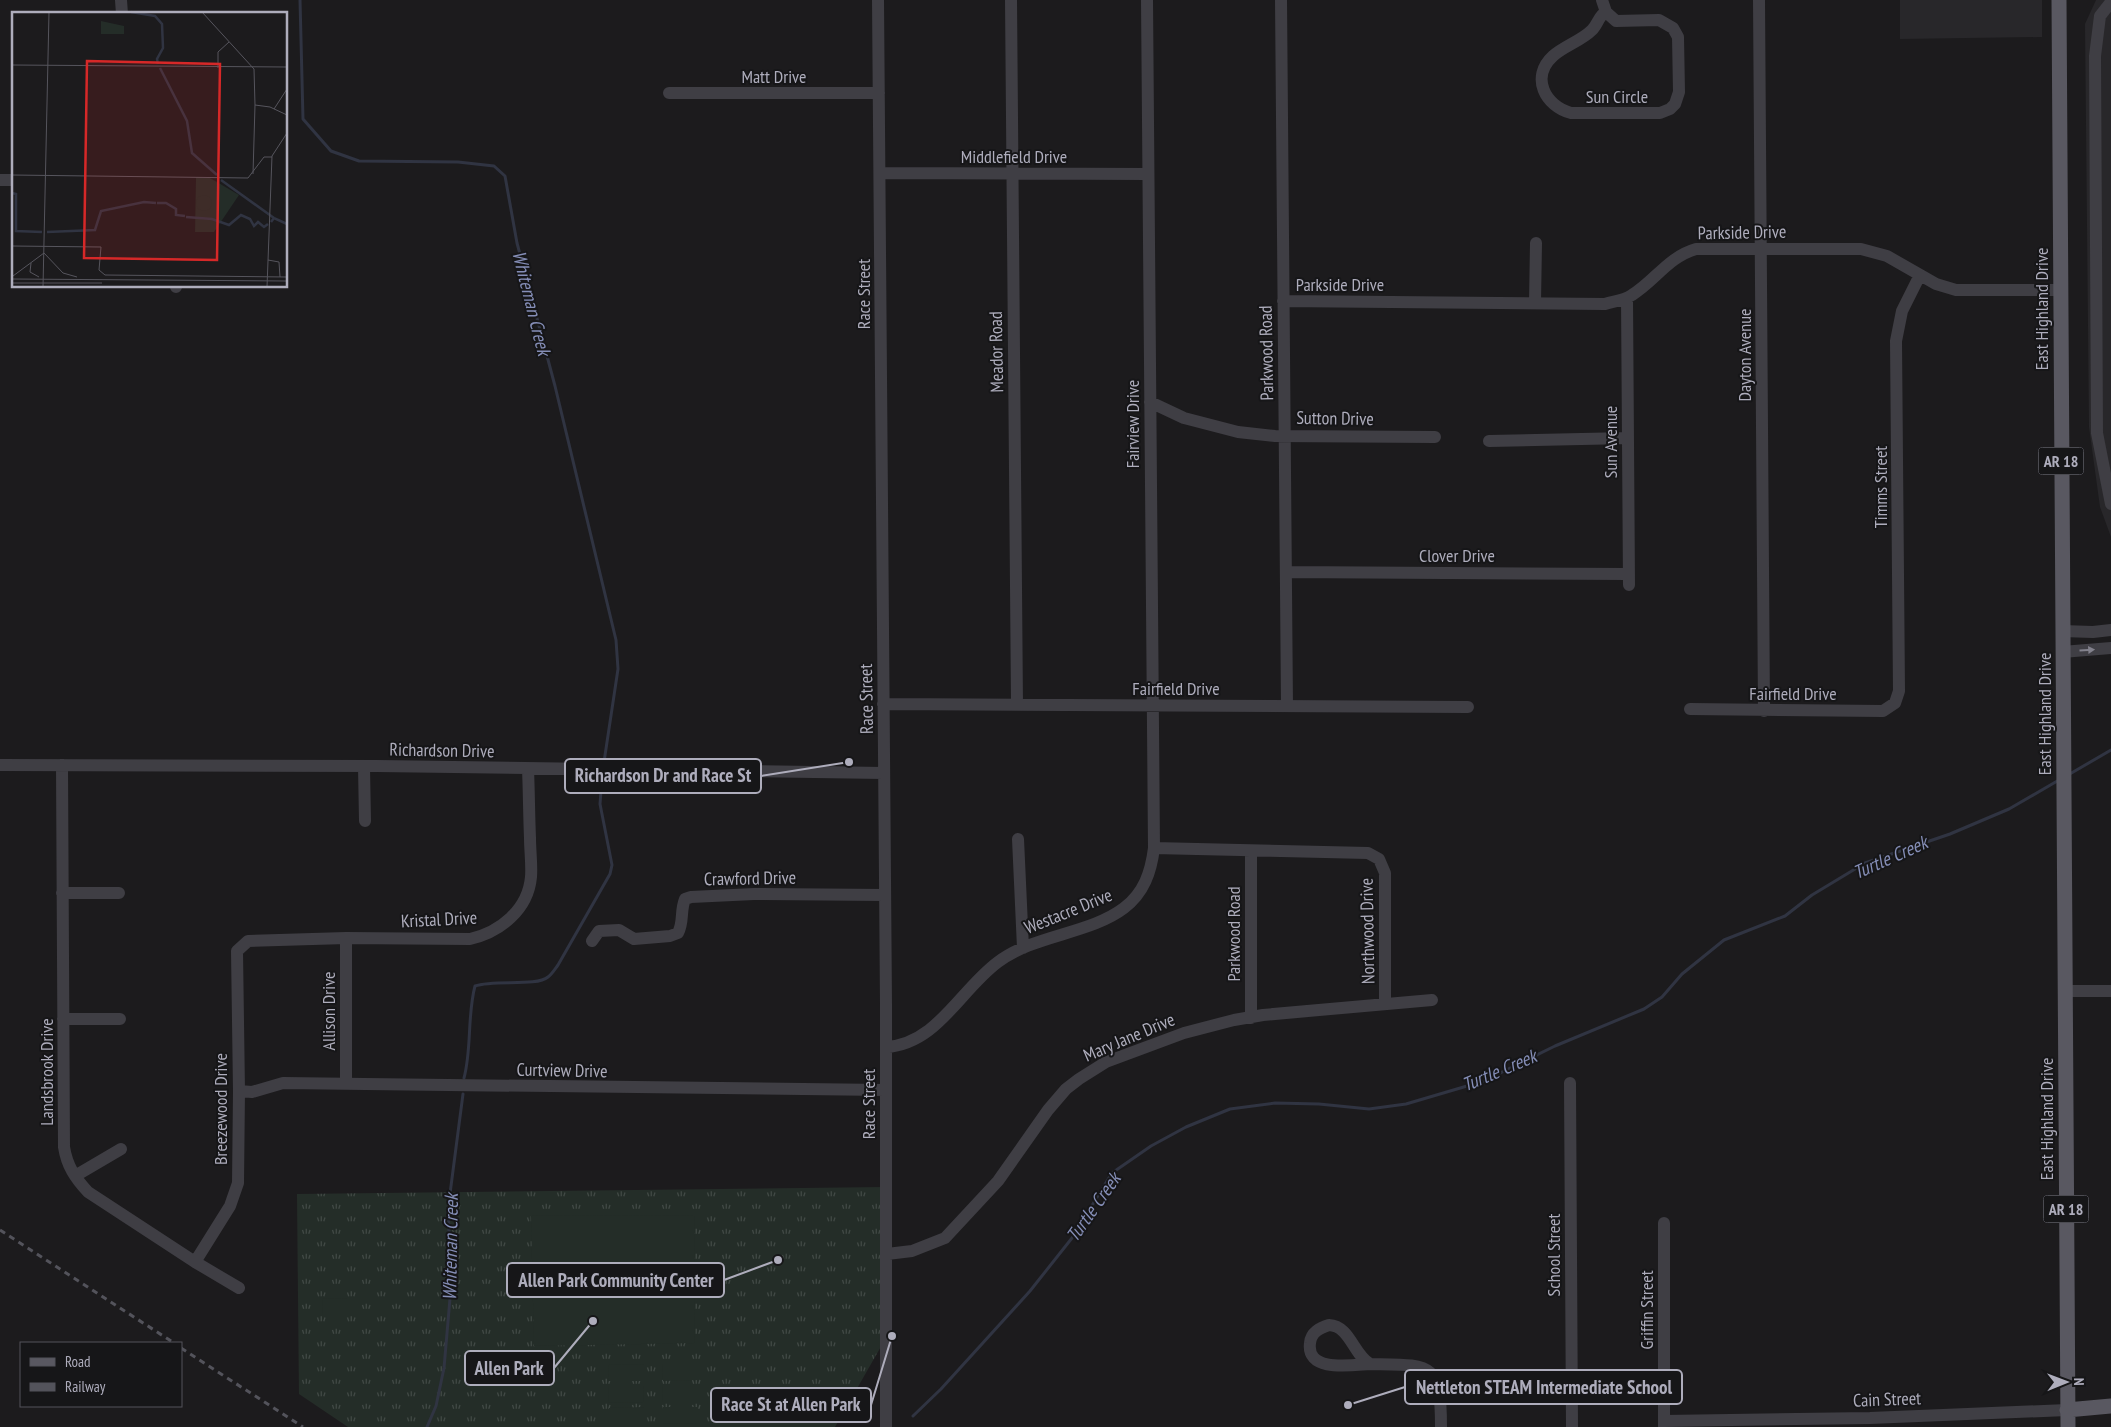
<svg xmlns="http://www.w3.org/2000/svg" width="2111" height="1427" font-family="'PT Sans Narrow',sans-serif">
<defs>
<pattern id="grass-tufts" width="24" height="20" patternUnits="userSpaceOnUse" patternTransform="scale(1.25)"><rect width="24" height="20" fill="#242d28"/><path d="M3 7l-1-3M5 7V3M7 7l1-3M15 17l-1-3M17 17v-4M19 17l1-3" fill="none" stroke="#414945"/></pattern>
</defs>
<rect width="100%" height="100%" fill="#1c1b1d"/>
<path fill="#28272a" d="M1900 0H2042V37L1900 39Z
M2096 0H2111V537L2100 507 2089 427 2085 24Z"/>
<path fill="url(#grass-tufts)" d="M886 1187 887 1336 835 1427H348L299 1394 297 1194Z"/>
<path fill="#242d28" d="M694 1215 695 1343 534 1346 531 1216Z
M322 1298 347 1299V1315H323Z
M644 1364V1381H609L608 1365Z
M662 1364H698V1380L663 1381Z
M662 1385H698V1402H663Z
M608 1386H643L644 1402 609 1403Z
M644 1407V1424H609V1408Z
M663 1407H698V1423L663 1424Z"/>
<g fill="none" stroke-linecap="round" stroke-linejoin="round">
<path stroke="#303442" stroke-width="3" d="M300 0 303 119 331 151 359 161 458 162 494 166 505 176 517 243 555 386 616 640 618 669 604 762
M2068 775 2111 750
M464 1078C472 1048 467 1016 475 986 494 979 536 987 548 977 552 974 555 969 558 965L610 874 612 865 600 804 602 778
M913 1416 941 1389 1030 1291 1072 1238 1112 1173 1151 1146 1186 1127 1230 1109 1275 1103 1319 1104 1369 1109 1406 1104 1484 1081 1555 1046 1644 1009 1662 997 1682 974 1724 940 1785 916 1812 895 1865 863 1950 834 2009 809 2059 780
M427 1427 436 1406 444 1368 454 1252 449 1231 448 1209 463 1094"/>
<path stroke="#3f3e44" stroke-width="12" d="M121 0 122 14
M878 0 886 1004V1427
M1011 0 1017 704
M1281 0 1287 706
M1602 0 1606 12
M1759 0 1764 711
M2111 2 2100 16 2095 56 2097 433 2111 504
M1606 12 1616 21 1659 20 1673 28 1678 37 1679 92 1675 104 1670 109 1660 113H1571C1545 106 1530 77 1553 56 1564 46 1581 41 1592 30 1598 24 1599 15 1606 12Z
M669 93H879
M880 173 1148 174
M0 180H14
M176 286V287
M1627 298 1629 585
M1283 301 1605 304C1614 301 1623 301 1632 295 1655 281 1668 257 1696 249H1861L1887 256 1936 284 1956 290H2060
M1535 303 1536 243
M1150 402 1184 418 1238 432 1275 436 1435 437
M1489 441 1628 438
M1286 572 1628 574
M2062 631 2093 632 2111 630
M2062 652 2111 648
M883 704 1468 707
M1690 709 1883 711 1895 703 1899 691 1896 341 1902 311 1920 275
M0 765 377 766 884 773
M62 765 64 1147C67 1166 75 1178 88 1192L195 1262 239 1288
M364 767 365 821
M1018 839 1023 948
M1154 848 1368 853 1379 859 1385 873V1004
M1251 851V1018
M62 893H119
M346 938V1084
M592 941 599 931 619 930 634 939 670 936 678 933C684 922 680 911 685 899L691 897 754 894 885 895
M2064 991H2111
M63 1019H120
M886 1047C937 1044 960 990 998 962 1033 935 1090 934 1124 908 1144 893 1151 872 1154 848L1147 0
M1570 1083 1572 1427
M239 1091 252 1092 283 1083 885 1090
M75 1176 121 1149
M1664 1223V1427
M887 1254 912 1251 945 1238 998 1181 1048 1110 1066 1089 1079 1079 1106 1062 1184 1033 1234 1020 1263 1015 1432 1000
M195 1262 230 1206 238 1183 239 1091 237 951 248 941 346 938 470 939C500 932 528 910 531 877 532 865 530 851 530 838 529 815 529 792 528 769
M1329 1325C1350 1326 1353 1354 1370 1364 1352 1365 1306 1373 1310 1343 1311 1332 1320 1328 1329 1325Z
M1370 1364C1431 1365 1441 1361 1441 1427
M1664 1421 1870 1418 2067 1410"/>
<path stroke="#595861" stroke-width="15" d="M2059 0 2068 1427
M2067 1410 2111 1406"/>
<path stroke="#53535b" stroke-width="3" stroke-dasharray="6 5" stroke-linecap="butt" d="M0 1230 174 1343
M181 1348 303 1427"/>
</g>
<defs><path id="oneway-solid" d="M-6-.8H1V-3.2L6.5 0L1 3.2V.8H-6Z" transform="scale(1.25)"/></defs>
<use fill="#82818c" href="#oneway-solid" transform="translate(2087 650) rotate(-4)"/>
<g text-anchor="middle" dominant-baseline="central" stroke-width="4" stroke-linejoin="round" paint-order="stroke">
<g fill="#161618" stroke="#80808b" stroke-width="1">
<rect x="2038.5" y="447.5" width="45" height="27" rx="4"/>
<rect x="2043.5" y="1195.5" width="45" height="27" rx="4"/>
</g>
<g font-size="16" font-weight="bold" fill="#aeadbc">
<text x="2061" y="461">AR 18</text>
<text x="2066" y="1209">AR 18</text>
</g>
<g font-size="18" fill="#aeadbc" stroke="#161618">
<text x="774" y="76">Matt Drive</text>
<text x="1617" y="96">Sun Circle</text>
<text x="1014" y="156">Middlefield Drive</text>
<text transform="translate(1742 232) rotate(-1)">Parkside Drive</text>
<text x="1340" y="284">Parkside Drive</text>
<text transform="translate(863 294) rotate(-90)">Race Street</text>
<text transform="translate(2041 309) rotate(-90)">East Highland Drive</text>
<text transform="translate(996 352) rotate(-91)">Meador Road</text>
<text transform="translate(1266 353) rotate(-91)">Parkwood Road</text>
<text transform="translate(1744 355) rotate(-90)">Dayton Avenue</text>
<text transform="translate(1335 418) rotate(1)">Sutton Drive</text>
<text transform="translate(1132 424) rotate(-90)">Fairview Drive</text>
<text transform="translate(1610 442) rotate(-90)">Sun Avenue</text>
<text transform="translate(1880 487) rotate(-90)">Timms Street</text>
<text x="1457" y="555">Clover Drive</text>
<text x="1176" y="688">Fairfield Drive</text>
<text x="1793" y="693">Fairfield Drive</text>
<text transform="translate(866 699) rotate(-91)">Race Street</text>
<text transform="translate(2044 714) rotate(-90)">East Highland Drive</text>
<text transform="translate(442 750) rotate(1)">Richardson Drive</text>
<text transform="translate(750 878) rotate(-1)">Crawford Drive</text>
<text transform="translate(1068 911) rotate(-22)">Westacre Drive</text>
<text transform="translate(439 919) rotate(-3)">Kristal Drive</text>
<text transform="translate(1367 931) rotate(-91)">Northwood Drive</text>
<text transform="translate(1233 934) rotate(-90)">Parkwood Road</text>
<text transform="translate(328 1011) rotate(-90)">Allison Drive</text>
<text transform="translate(1129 1037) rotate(-23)">Mary Jane Drive</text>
<text transform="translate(562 1070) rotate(1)">Curtview Drive</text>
<text transform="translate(46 1072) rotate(-90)">Landsbrook Drive</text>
<text transform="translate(868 1104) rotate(-90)">Race Street</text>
<text transform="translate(220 1109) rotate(-90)">Breezewood Drive</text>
<text transform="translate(2046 1119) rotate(-90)">East Highland Drive</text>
<text transform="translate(1553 1255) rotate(-90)">School Street</text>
<text transform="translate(1646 1310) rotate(-90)">Griffin Street</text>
<text transform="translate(1887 1399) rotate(-2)">Cain Street</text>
</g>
<g font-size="19" font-style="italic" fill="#858eb7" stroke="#161618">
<text transform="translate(532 303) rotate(76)">Whiteman Creek</text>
<text transform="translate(1890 857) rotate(-24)">Turtle Creek</text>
<text transform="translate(1499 1070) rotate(-23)">Turtle Creek</text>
<text transform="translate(1093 1207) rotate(-55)">Turtle Creek</text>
<text transform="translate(450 1247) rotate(-89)">Whiteman Creek</text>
</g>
</g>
<g transform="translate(12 12)">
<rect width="275" height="275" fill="#1c1b1d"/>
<path d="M89 9 112 14V22H89ZM184 165 198 166 227 183 202 220H183Z" fill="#242d28"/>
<path d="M184 191a8 8 0 1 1 16 0a8 8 0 1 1-16 0Z" fill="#242d28"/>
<path fill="none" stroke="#303442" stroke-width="2.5" d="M119 0 143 4 150 12 151 36 145 47 146 52M148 56 175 109 180 141 205 163M209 168 262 206M0 181 4 182V219L30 220M145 191H154L164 197V203L173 204M174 205 200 207 217 213 229 203 238 207 242 214 246 210 252 215 256 212M259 210 262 206 275 212M35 220 83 218 89 199 132 190 144 191"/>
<path fill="none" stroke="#56555d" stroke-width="1" d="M190 0 242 57 243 93 258 95 275 103M0 53 275 55M206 56V40L217 30M262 97 275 77M241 162 243 93M0 163 236 166 252 145H260M0 234 89 235 87 258 93 263 275 265M32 241 51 261 65 265M256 248 267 250 268 265M19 251 18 260 27 265M1 264 32 241M0 267 275 269M0 271H90M31 275 37 0M83 275H203M255 275 260 144 275 121"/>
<path fill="#d62828" fill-opacity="0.15" stroke="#d62828" stroke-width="2.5" d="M75 49 208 52 205 248 72 246Z"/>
<rect width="275" height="275" fill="none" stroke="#aeadbc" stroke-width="2.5"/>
</g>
<path fill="none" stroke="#aeadbc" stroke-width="2" d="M849 762L761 776M778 1260L724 1280M593 1321L554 1368M1348 1405L1405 1387M892 1336L871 1405"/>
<g fill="#aeadbc" stroke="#161618" stroke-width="2">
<circle cx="849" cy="762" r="5"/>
<circle cx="778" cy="1260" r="5"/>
<circle cx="593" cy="1321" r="5"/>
<circle cx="1348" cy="1405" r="5"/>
<circle cx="892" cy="1336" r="5"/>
</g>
<g fill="#161618" stroke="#aeadbc" stroke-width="2">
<rect x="565" y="759" width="196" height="34" rx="5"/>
<rect x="507" y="1263" width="217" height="34" rx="5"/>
<rect x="465" y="1351" width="89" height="34" rx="5"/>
<rect x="1405" y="1370" width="277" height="34" rx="5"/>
<rect x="711" y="1388" width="160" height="34" rx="5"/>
</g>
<g font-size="19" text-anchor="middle" font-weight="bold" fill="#aeadbc">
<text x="663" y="782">Richardson Dr and Race St</text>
<text x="616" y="1287">Allen Park Community Center</text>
<text x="509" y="1375">Allen Park</text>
<text x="1544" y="1394">Nettleton STEAM Intermediate School</text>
<text x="791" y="1411">Race St at Allen Park</text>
</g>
<rect x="20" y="1342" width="162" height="65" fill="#161618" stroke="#53525a"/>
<rect x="30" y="1358" width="25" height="8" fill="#595861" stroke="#53525a"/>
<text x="65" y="1367" font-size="15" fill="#aeadbc">Road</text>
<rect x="30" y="1383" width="25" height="8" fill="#53535b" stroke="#53525a"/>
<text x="65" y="1392" font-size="15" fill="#aeadbc">Railway</text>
<g transform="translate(2066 1382) rotate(89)" stroke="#161618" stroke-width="4" paint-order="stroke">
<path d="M0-4L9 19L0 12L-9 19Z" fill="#aeadbc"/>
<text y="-8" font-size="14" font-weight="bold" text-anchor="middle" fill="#aeadbc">N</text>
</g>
</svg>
